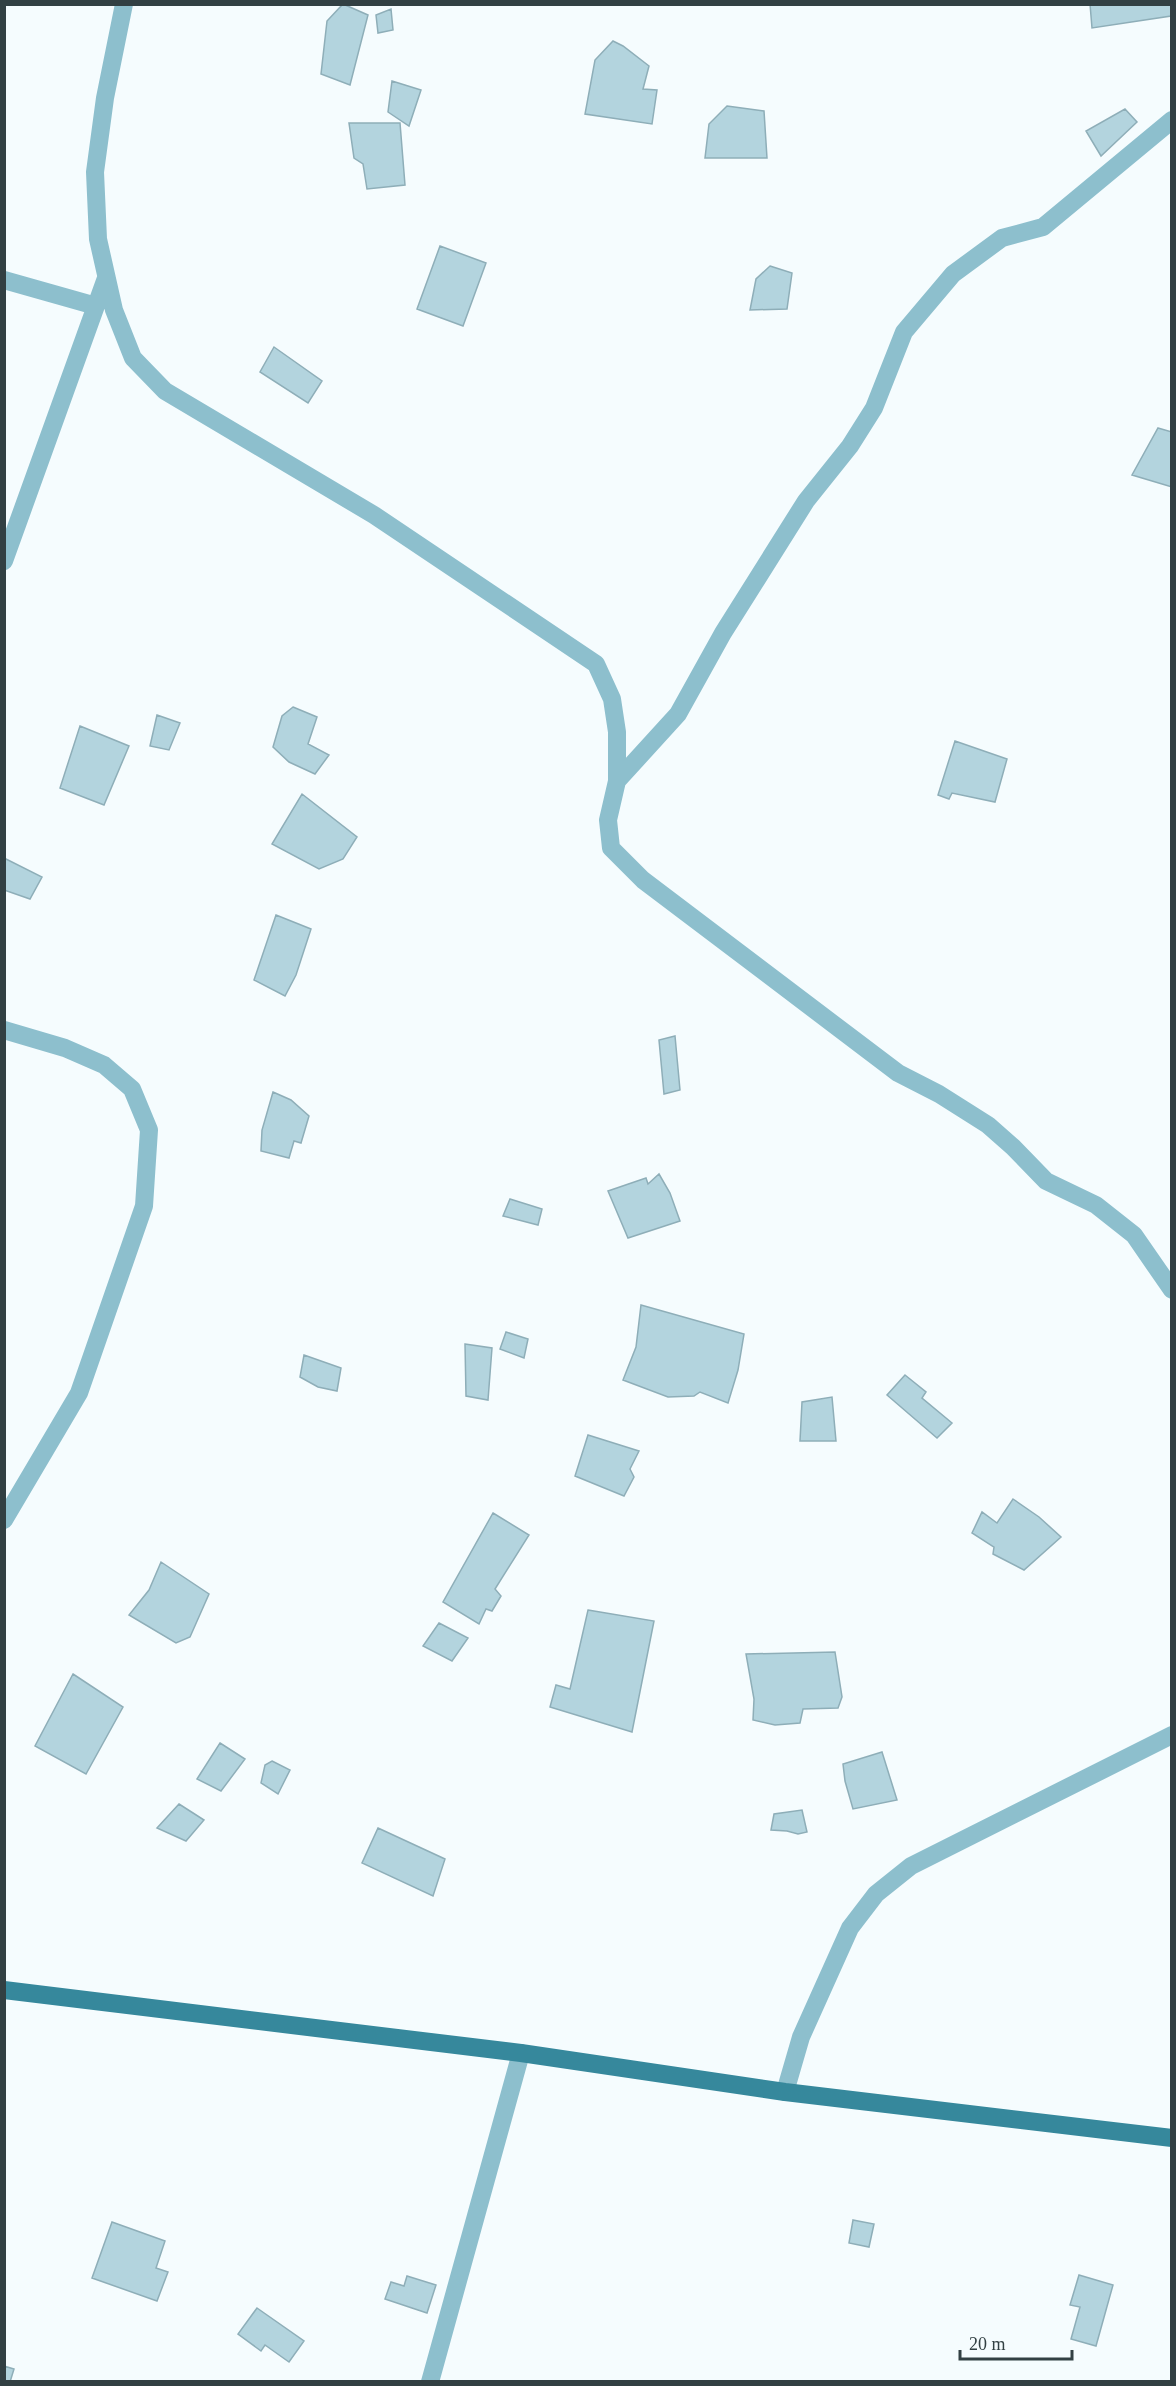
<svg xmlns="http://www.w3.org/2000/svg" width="1176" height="2386" font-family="'Times New Roman',serif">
<rect width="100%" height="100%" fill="#f5fcfe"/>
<path fill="#b3d4de" stroke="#8eaeb8" stroke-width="1.5" d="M343 4 368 15 350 85 321 74 327 21Z
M1090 4H1172V6L1171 16 1092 28Z
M391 9 393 30 378 33 376 15Z
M613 41 623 46 649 66 643 89 657 90 652 124 585 114 595 60Z
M392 81 421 90 409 126 388 112Z
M727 106 764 111 767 158H705L709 124Z
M1125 109 1137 122 1101 156 1086 131Z
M349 123H400L405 185 367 189 363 164 354 158Z
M440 246 486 263 463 326 417 309Z
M770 266 792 273 787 309 750 310 756 279Z
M274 347 322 381 308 403 260 372Z
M1158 428 1172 432V487L1132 475Z
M293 707 317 717 308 744 329 755 315 774 289 762 273 747 282 716Z
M157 715 180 723 169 750 150 746Z
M80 726 129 746 104 805 60 788Z
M955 741 1007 759 995 802 952 793 949 799 938 795Z
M302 794 357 837 343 859 319 869 272 844Z
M4 858 42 877 30 899 4 890Z
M276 915 311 929 296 975 285 996 254 980Z
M675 1036 680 1090 664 1094 659 1040Z
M273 1092 291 1100 309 1116 301 1143 294 1141 289 1158 261 1151 262 1130Z
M659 1174 670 1193 680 1221 628 1238 608 1191 646 1178 648 1184Z
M510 1199 542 1209 538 1225 503 1216Z
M641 1305 744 1334 738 1370 728 1403 700 1392 694 1396 668 1397 623 1380 636 1347Z
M506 1332 528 1339 524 1358 500 1349Z
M465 1344 492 1348 488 1400 466 1396Z
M304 1355 341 1368 337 1391 318 1387 300 1377Z
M905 1375 926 1392 922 1398 952 1423 937 1438 887 1395Z
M832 1397 836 1441H800L802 1402Z
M588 1435 639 1451 630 1469 634 1477 624 1496 575 1476Z
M1013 1499 1039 1517 1061 1537 1024 1570 993 1554 994 1547 972 1533 982 1512 997 1523Z
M493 1513 529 1535 495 1589 501 1596 492 1611 486 1609 479 1624 443 1602Z
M161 1562 209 1594 190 1637 176 1643 129 1615 149 1590Z
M588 1610 654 1621 632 1732 550 1707 556 1685 570 1689Z
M439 1623 468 1638 452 1661 423 1646Z
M835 1652 842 1697 838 1708 803 1709 800 1723 775 1725 753 1720 754 1699 746 1654Z
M73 1674 123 1707 86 1774 35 1746Z
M220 1743 245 1759 221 1791 197 1779Z
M882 1752 897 1800 853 1809 845 1781 843 1764Z
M272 1761 290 1770 278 1794 261 1783 265 1765Z
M179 1804 204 1820 186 1841 157 1828Z
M802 1810 807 1832 798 1834 787 1831 771 1830 774 1814Z
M378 1828 445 1859 433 1896 362 1863Z
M853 2220 874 2224 869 2247 849 2243Z
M112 2222 165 2241 156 2268 168 2272 157 2301 92 2278Z
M1079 2275 1113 2285 1096 2346 1071 2339 1080 2307 1070 2305Z
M407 2276 436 2285 427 2313 385 2299 391 2282 404 2286Z
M257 2308 304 2341 289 2362 265 2345 261 2351 238 2334Z
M4 2366 14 2369 10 2382H4Z"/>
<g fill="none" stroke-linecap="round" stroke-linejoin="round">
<path stroke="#8dbfcd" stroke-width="18" d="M124 4 105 98 95 172 98 239 114 310 133 358 165 391 374 515 596 664 612 699 617 732V781L608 820 611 848 643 880 898 1073 939 1094 988 1125 1013 1147 1046 1181 1096 1205 1134 1235 1172 1290
M4 280 96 306
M4 561 106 278
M617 781 678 714 723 633 806 501 850 446 874 408 904 332 953 274 1002 238 1043 227 1172 120
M4 1030 65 1048 104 1065 132 1089 149 1130 144 1206 79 1393 4 1520
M785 2092 801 2037 850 1928 876 1894 911 1866 1172 1735
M430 2382 521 2053"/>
<path stroke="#36889c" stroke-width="18" d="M4 1990 521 2053 785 2092 1172 2138"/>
</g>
<rect width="1176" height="2386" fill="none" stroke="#324043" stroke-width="12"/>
<path d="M960 2350v9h112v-9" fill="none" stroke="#324043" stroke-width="3"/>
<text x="969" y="2350" font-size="18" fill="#324043" stroke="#f5fcfe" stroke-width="4.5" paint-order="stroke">20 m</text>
</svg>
